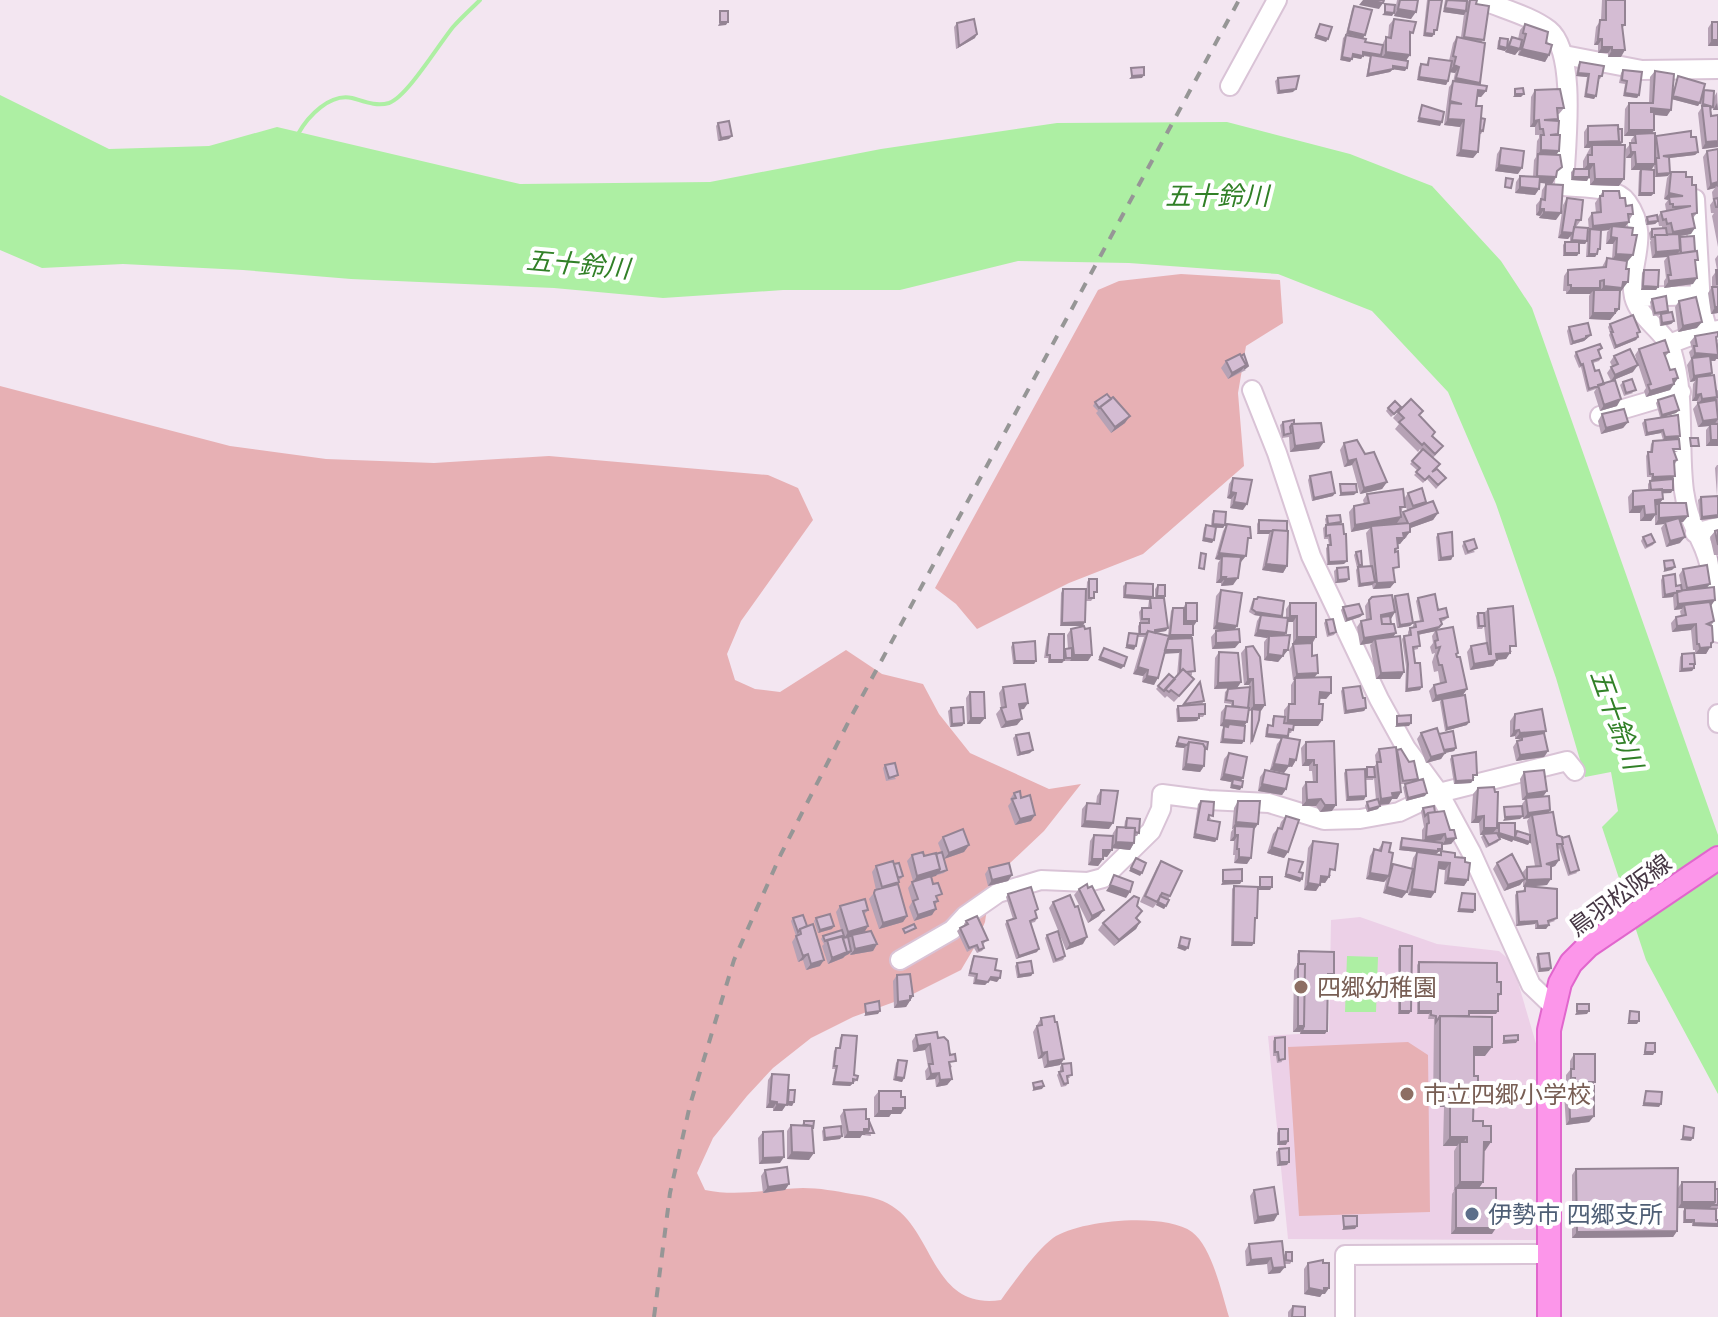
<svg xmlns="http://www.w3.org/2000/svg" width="1718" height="1317" font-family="Inter,'Noto Sans JP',sans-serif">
<rect width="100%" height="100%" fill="#f3e6f1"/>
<path fill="#ecd0e7" d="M1360 917 1437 944 1499 951 1512 962 1537 1047 1546 1141 1538 1240 1288 1239 1268 1036 1329 1032 1331 920Z"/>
<path fill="#e7b0b4" d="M1181 274 1280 280 1283 323 1246 346 1238 393 1244 466 1143 554 1069 583 977 629 956 604 935 588 1098 290 1119 281Z
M0 386 230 446 326 459 434 463 549 456 768 475 798 488 813 520 741 621 727 654 735 680 755 689 780 692 846 650 882 674 923 684 939 714 970 753 1049 789 1081 784 1044 831 991 881 985 922 974 948 961 970 905 998 853 1017 811 1038 773 1068 747 1096 713 1138 697 1173 705 1190C738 1197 769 1189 803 1188 819 1188 836 1191 852 1194 866 1196 880 1198 892 1206 935 1233 932 1310 1001 1300 1015 1281 1035 1252 1053 1238 1079 1220 1165 1212 1192 1232 1212 1247 1222 1294 1229 1317H0Z
M1408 1042 1428 1055 1430 1212 1299 1216 1288 1047Z"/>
<path fill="#adefa3" d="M0 95 109 149 209 146 277 127 520 184 710 182 881 149 1057 123 1227 122 1350 154 1432 186 1501 261 1532 308 1718 835V1094L1646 960 1602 827 1618 811 1611 772 1585 777 1556 678 1496 504 1448 392 1372 311 1278 274 1129 263 1018 261 900 290H783L663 298 554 288 351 279 243 270 123 264 42 268 0 250Z
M1347 956 1378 957 1376 1012H1345Z"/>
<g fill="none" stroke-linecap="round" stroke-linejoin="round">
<path stroke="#adefa3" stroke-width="4" d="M298 134C308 116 330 93 352 98 363 101 376 107 389 103 407 97 439 44 453 27 461 18 471 9 480 0"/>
<defs>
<path id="minor" d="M1482 0C1503 9 1531 16 1549 30 1578 53 1565 151 1564 186 1582 188 1616 186 1627 202 1652 237 1627 264 1634 297 1640 320 1665 330 1672 352 1686 398 1678 444 1684 491 1688 518 1694 525 1704 548 1714 573 1717 606 1718 633
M1564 55 1642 70 1718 69
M1230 86 1277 0
M1695 199 1701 306 1708 332
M1634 297 1700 295
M1669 344 1693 335 1718 330
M1252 390 1277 453 1311 556 1379 699 1406 748 1439 793 1471 852 1531 985 1554 1007
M1600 416 1681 392
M1695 533 1718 527
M1718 714V723
M900 960 952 930 965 916 998 893 1041 880 1088 882 1103 878 1151 831 1161 809 1162 794 1208 800 1269 803 1324 820 1360 819 1399 812 1439 793 1567 761 1575 771
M1345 1317V1255L1549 1254"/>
<path id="major" d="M1549 1317V1030L1560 983 1571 963 1588 946 1718 858"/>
</defs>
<use href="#minor" stroke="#d9c3d6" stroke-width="22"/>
<use href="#major" stroke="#e166cd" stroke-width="26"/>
<use href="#minor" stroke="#fff" stroke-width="18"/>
<use href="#major" stroke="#fc96ea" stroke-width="22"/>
<path stroke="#969696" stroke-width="4" stroke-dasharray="10 10" stroke-linecap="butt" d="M654 1317 670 1193 690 1105 734 960 781 854 852 715 1239 0"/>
</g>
<path fill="#b6a2b5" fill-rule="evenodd" d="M1397 0H1418L1411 19 1394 16Z
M1427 0H1442L1435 33 1432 37 1423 36Z
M1445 0H1464L1467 2 1469 0H1477L1476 4 1482 42 1479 84 1486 91 1481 97H1477L1476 106 1481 118 1483 131 1481 134H1480L1478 152 1473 158 1456 156 1460 127 1444 125 1449 87 1453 82 1455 73 1450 72 1448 81 1446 85 1417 80 1419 67 1421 64 1426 65 1429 58 1449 61 1453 43 1457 37H1461L1464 14V15L1443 12Z
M1602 0H1625V25L1622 28 1621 57H1608V53H1598V45H1594L1596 27 1601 20Z
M1354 6 1365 42 1382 45 1386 37 1388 38 1389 25 1394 19 1410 37 1405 71 1393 69 1390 72 1366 77 1370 57 1363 56 1361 59 1352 57 1350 62 1340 60 1343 38 1346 35 1360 38 1346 34 1352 9Z
M1712 22 1718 46H1708V28Z
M957 23 975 38 956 49 954 27Z
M1525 24 1546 43 1549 55 1545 62 1518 55 1519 50 1515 55 1505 52 1506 49 1505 51 1497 49 1498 41 1500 38 1508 43 1512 37 1518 39 1520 30Z
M1580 62 1602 76 1600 79H1599L1594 99 1584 97 1587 77 1576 76 1578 65Z
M1623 70 1639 95 1637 98 1623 96 1625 84 1619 83 1621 73Z
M1655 71 1673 92 1678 76 1714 97 1717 92 1718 110H1713V108L1711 110 1718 147 1702 149 1698 113 1702 107H1701V98L1698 106 1672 99 1667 116 1654 115V130L1652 134 1655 138 1656 136 1691 137 1698 152 1695 155 1669 158 1668 176 1655 177 1654 166 1651 170 1654 193 1651 196H1638L1639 172 1640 170H1631V158H1626V149L1631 143V140L1634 136H1624L1625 109 1629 103H1649L1650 77Z
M1278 78 1293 92 1277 94 1275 81Z
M1535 90 1564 108 1559 114H1557L1556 121V177L1552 184 1540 183 1539 189 1535 195 1515 193 1516 182 1520 176 1533 177 1534 160 1536 157 1537 141 1539 138V135H1535V127H1530L1531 97Z
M718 123 729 139 718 141 716 126Z
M1588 126 1618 129 1622 142 1621 145 1619 186 1590 185V170L1587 181 1571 180V172L1574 169H1583V161L1590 148H1584V132Z
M1501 148 1518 174 1495 171 1497 154Z
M1718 149V247L1712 216 1714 213H1711L1710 205 1713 201 1712 192 1715 188 1707 190 1703 157 1707 151Z
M1671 172 1686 177 1692 185 1697 213 1693 218 1691 234 1679 236 1696 264 1693 284 1664 288V281L1666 278 1664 261 1667 257 1652 258 1650 242 1651 240H1650L1649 233 1652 229H1662V226H1659L1658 221 1655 224 1646 225 1645 220 1647 217 1657 218 1661 212 1669 211 1666 210 1665 204 1668 200 1664 199 1667 178Z
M1546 184 1556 220 1539 218 1540 216 1536 215V205L1541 199 1542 190Z
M1603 191 1620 198 1633 214 1625 227 1628 261H1627L1623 289 1620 292 1619 309 1610 320 1589 319V296L1590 294H1566V291H1563L1564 276 1568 270 1602 268 1603 265 1607 258 1612 259 1613 244H1606L1607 232 1609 230 1601 231 1597 254 1595 257H1586L1587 241 1585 244H1579V253L1577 256H1563V245L1565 242H1570V236L1568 239 1558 238 1563 205 1567 198 1581 220 1576 227H1574L1589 231 1588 219 1592 213H1596L1595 203Z
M1718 247V313L1711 314 1708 293 1712 287V277L1717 270 1715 259 1718 255Z
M1644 270 1658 287 1656 290H1641L1642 273Z
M1652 299 1674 321 1671 324 1660 326 1659 317 1660 315 1653 316 1650 302Z
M1679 301 1697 328 1678 332 1675 307Z
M1610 324 1638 335V337L1636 340 1614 349 1609 335 1610 333 1608 327Z
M1569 327 1591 335 1584 341 1570 345 1567 331Z
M1695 336 1718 337 1716 340 1717 344 1718 342V359H1716L1715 361H1711L1712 373 1710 376 1716 391 1718 390V446H1706V430L1709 426 1698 427 1693 409 1697 404V401H1692L1693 384 1695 381 1690 382 1687 365 1691 359 1689 352 1692 349 1690 342Z
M1602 348 1599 352 1601 358 1599 361 1593 363 1595 371 1617 406 1600 411 1594 392 1596 389 1587 392 1581 367 1579 368 1574 356 1576 352Z
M1639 349 1669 352 1665 357 1670 370 1678 378 1670 390 1646 397 1644 391 1646 388 1635 355Z
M1614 356 1633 372 1611 381 1607 373 1612 366 1610 362Z
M1226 361 1246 370 1228 379 1221 368Z
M1623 382 1633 393 1624 396 1620 385Z
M1658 400 1679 410 1676 413 1661 417 1680 436 1678 439 1663 440 1661 433 1645 436 1642 423 1645 420 1660 417 1656 403Z
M1095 402 1125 423 1111 433 1096 413 1098 411 1093 406Z
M1388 408 1398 411 1391 417 1386 411Z
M1398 412 1420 416 1432 436 1438 452 1433 458V472L1446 478 1436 489 1427 479 1423 483 1414 475 1418 471 1410 464 1421 451 1420 449 1418 452 1395 429 1399 424 1393 418Z
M1602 414 1628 422 1623 428 1601 434 1598 421Z
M1283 422 1294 424 1319 449 1290 452 1289 437 1282 438 1280 425Z
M1653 441 1678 452H1674L1677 460 1675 464 1651 481V477H1647L1646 456 1648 452H1650L1651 444Z
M1344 443 1365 454 1387 482 1382 489 1360 494 1352 465 1344 467 1340 450Z
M1717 465H1718L1717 496 1715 468Z
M1310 476 1333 496 1312 501 1308 480Z
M1233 478 1243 510 1230 508 1231 499 1227 498 1229 484Z
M1650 481 1671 493H1662L1663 499 1660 503 1688 516 1683 522H1680V543L1666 547 1661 528 1664 524 1655 525V515L1651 521H1640V513H1629L1628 497 1633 491 1648 490V484Z
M1408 493 1426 502 1425 504 1438 513 1433 520 1410 528 1406 538H1404L1400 544H1397L1394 573 1395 582 1390 588 1373 589 1372 585 1358 587 1356 570 1357 568 1354 555 1356 552 1362 565 1361 567 1370 566 1366 533 1370 528 1351 532 1349 512 1354 506 1364 504 1363 500 1367 494 1404 499ZM1404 501 1407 510 1403 512 1401 515Z
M1718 496V518L1700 520 1698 500 1701 497Z
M1214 511 1225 525 1223 528H1216L1212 543 1202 541 1204 528 1206 525 1211 526 1212 514Z
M1327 516 1340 524 1344 564 1327 565 1326 548 1329 545 1328 539H1324L1323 528 1326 525 1325 519Z
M1259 520 1287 521V566L1283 573 1262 570 1269 534H1257V524Z
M1227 524 1247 543 1233 585 1221 586V583H1216L1218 563 1220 560 1215 559 1223 531Z
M1718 530V565L1717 557 1718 555H1714L1710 537 1715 531Z
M1438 534 1453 556 1451 560 1438 561 1436 537Z
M1643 537 1655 542 1653 545 1645 549 1641 541Z
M1464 542 1475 552 1465 555 1462 546Z
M1337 568 1349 579 1346 582 1335 583 1334 571Z
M1683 569 1707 588 1714 621 1711 626 1713 642 1706 654H1695V650H1693L1691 630 1672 632 1671 623 1676 617 1681 616 1680 611 1682 609 1674 610 1673 597 1662 598 1661 580 1663 576 1676 586 1681 585 1679 575Z
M1089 579 1095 596 1091 601H1086L1087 582Z
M1126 583 1152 598H1155V589L1158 585 1165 596 1163 598 1166 631 1155 633 1168 635 1171 611 1173 608H1183L1186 603 1197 621 1193 626V635L1191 638 1192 675H1189L1190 685 1174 702 1167 696 1165 698 1156 689 1169 674 1175 679 1177 675 1179 653H1165L1154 685 1142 682 1143 676 1133 674 1144 637H1138V626L1140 623H1147L1140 622 1139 612 1142 608H1148L1149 600 1123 598V586Z
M1063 589 1083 626H1060L1061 593Z
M1221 590 1235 630V648L1212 649 1211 637 1216 631 1221 630 1213 629 1216 596Z
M1395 596 1413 623 1410 626 1397 628 1395 612 1390 619 1394 637 1404 672 1400 679H1376L1370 645 1372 643 1360 645 1357 627 1361 621 1366 620 1365 606 1369 600H1393Z
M1258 597 1281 617 1286 618V609L1290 603 1312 643 1314 678 1331 693 1326 699H1319L1322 720 1318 726H1294L1291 733H1289L1287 738 1296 760 1292 767 1289 766 1284 773 1270 770 1277 744 1281 739 1265 737 1266 728 1268 725 1272 726V719L1274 716 1284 717V710L1289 704H1291V685L1294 680H1293L1289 650 1293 644H1305L1293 643V622H1287L1285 635 1288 650 1278 662 1264 660V642L1267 638 1254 636 1257 621 1260 616 1254 615 1249 612 1252 602 1254 599H1256Z
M1418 598 1438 610 1448 617 1445 620 1441 622 1442 624 1437 630 1458 653 1456 656 1467 689 1463 695 1467 725 1445 731 1440 702 1441 700 1432 702 1429 691 1434 685 1440 683 1438 671 1434 672 1432 662 1435 653 1432 654 1430 647 1433 643 1432 636 1435 631 1418 635V649L1414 650 1420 690 1405 692 1406 667 1402 639 1404 636 1408 635V632L1410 628H1413V625L1415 622 1420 621 1416 601Z
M1343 607 1363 614 1360 617 1345 622 1341 610Z
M1488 609 1512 652H1510L1506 659 1497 660 1493 666 1470 670 1467 652 1471 646 1486 643 1484 626 1482 629H1477L1476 616 1478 613H1484Z
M1326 620 1336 632 1334 635 1327 637 1324 623Z
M1071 629 1088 661H1064L1062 663H1048V658H1044L1047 637 1049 634 1064 650 1068 649 1067 635Z
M1013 643 1036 661 1034 664H1013L1011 647Z
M1246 647 1265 705 1260 711 1252 742 1250 745 1251 711H1249V696L1242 744 1220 743 1222 730 1224 726H1220L1221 712 1226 706H1231V704L1224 703 1225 692 1228 689 1249 687V685H1244L1241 653Z
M1219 652 1241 682 1237 688 1214 689 1215 658Z
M1682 654 1695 664 1692 671 1679 672 1680 657Z
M1003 687 1024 709H1020L1017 725 1001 728 996 714 1001 708 999 693Z
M1343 688 1366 708 1364 711 1344 714 1341 691Z
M970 692 980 724H967L966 698Z
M1204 701 1202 704 1205 714 1203 717H1199L1197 721 1177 722 1176 709 1178 706Z
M951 708 964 723 962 726 950 727 948 711Z
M1515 714 1544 733 1548 751 1544 757 1516 761 1513 747 1517 741 1520 739H1515V736L1510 737V721Z
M1421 733 1439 734 1456 748 1454 751 1445 753 1441 759 1426 763 1417 739Z
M1016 735 1030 753 1017 756 1013 738Z
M1179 737 1205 751 1204 766 1200 772 1182 770 1184 748 1175 747Z
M1334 741 1332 811 1320 812 1316 806H1302V788L1306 782H1313L1312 771H1309V766H1302L1301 748 1306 742Z
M1379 749 1396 751 1397 750 1418 779 1417 781 1425 796 1406 801 1403 787 1407 784H1401L1399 773 1401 792 1397 799H1392L1389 804 1379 805 1378 809 1367 812 1365 806 1367 802 1376 800 1374 778 1373 780H1365L1364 800 1346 801 1344 773 1346 770H1365L1367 767H1374L1376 764 1375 755Z
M1229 753 1240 781V790L1230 788 1231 782 1220 780 1224 759Z
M1452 756 1475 778H1473L1471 783 1454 784 1450 759Z
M885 765 896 779 886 781 883 768Z
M1265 770 1286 789 1282 795 1258 791 1260 777Z
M1524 772 1547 791 1543 796 1550 810 1549 812 1557 835 1577 873 1568 876 1559 848 1558 850 1559 860 1555 866 1551 867 1547 885 1523 887V881L1520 885 1504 891 1493 869 1497 863 1522 873 1527 867 1535 866 1527 821 1529 818 1523 819 1522 804 1525 800H1522L1520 779Z
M1478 788 1497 826 1499 823 1515 835 1517 831 1528 845 1513 840 1512 842 1499 837 1498 842 1486 848 1481 837 1483 835H1480L1479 823H1471L1473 794Z
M1101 790 1109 829 1081 827 1082 809 1087 803 1096 804 1097 796Z
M1014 793 1021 798 1031 821 1015 825 1008 806 1011 802 1010 799Z
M1201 801 1211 819H1209L1217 839 1215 842 1193 838 1198 804Z
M1238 801 1253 830 1247 864 1234 863 1235 855H1233L1234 841H1230L1231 832 1233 829H1232L1234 808Z
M1423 808 1435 812 1456 838 1451 844 1442 845 1440 852H1438L1436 854 1399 850 1400 842 1402 838 1422 840V830L1424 827 1421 811Z
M1286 816 1288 852 1284 858 1267 853 1273 834 1278 828H1279L1281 822Z
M1127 818 1139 833 1137 836H1135L1134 843 1130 850 1112 848 1107 857 1103 856V859L1098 866 1088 865 1090 841 1094 835 1112 836 1113 833 1117 827 1124 828 1125 821Z
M943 837 969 845 964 852 944 859 938 843Z
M1313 841 1331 876H1329L1325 883H1320L1316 891 1304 890 1308 848Z
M1383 842 1389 852 1390 868 1393 864 1411 869 1413 858 1417 852 1439 855 1441 851 1465 862 1468 880 1464 886 1444 884 1445 870 1438 869 1431 898 1408 895 1410 879 1402 898 1383 893 1386 880 1384 882 1366 879 1370 856 1374 849 1378 850Z
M912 855 924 856 947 870 944 873 931 877 938 901 935 905 932 915 914 921 909 907 912 902 908 888 913 881 907 861Z
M1161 861 1170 896 1164 909 1156 905 1157 903 1153 908 1140 902 1157 867Z
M894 864 903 876 901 879 898 880 897 885 907 916 903 922 879 929 869 899 876 890 872 872 876 866Z
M989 868 1012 875 1008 881 988 886 985 874Z
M1234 886 1257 918 1255 921 1252 946H1231L1232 889Z
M1525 886 1555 921 1549 923 1546 929H1535V924L1516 926 1515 895 1517 892 1523 891Z
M1079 889 1099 916 1088 923 1074 895Z
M1008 894 1035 912 1037 918 1035 922 1031 923 1037 952 1016 959 1005 924 1007 921 1013 919 1006 897Z
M1053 902 1083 944 1066 950 1049 908Z
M840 906 868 910 864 915 868 926 864 932 877 944 873 951 850 955V953L845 956 843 958 828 964 822 946 824 944 821 939 823 936 841 930 836 912Z
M1137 906 1136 918 1140 922 1136 929 1114 946 1098 930 1103 923Z
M793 918 820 966 806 970 803 960 798 962 792 942 796 936 791 921Z
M816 918 832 929 818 933 814 921Z
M966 921 985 943 982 944 984 948 982 951 977 953 974 948 967 952 957 931 960 928 965 926 964 924Z
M1047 935 1065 956 1063 960 1053 963 1045 938Z
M1400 946 1409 1014H1398V949Z
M1299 951 1332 977H1328L1325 1034H1300V1032H1293L1294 970 1297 965V954Z
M1538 954 1549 971 1538 972 1536 957Z
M974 956 995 970 997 982 989 980 985 985 973 984 974 977 968 976 972 959Z
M1419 962 1497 982 1501 994 1498 997 1496 1014H1469V1016L1485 1056H1474L1473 1121 1485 1151H1483V1182L1479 1188 1492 1234H1451L1452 1194 1454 1191V1151L1457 1146H1443L1444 1107H1433L1434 1019H1428L1429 1014H1417V965Z
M1017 963 1033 973 1031 976 1017 978 1015 966Z
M897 975 913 996 906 1007 894 1008 893 981Z
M1041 1018 1055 1022 1064 1059 1060 1065 1044 1068 1042 1058 1038 1059 1033 1032Z
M842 1035 857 1080 850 1086 832 1085 835 1069H832L834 1051 836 1048H839L840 1038Z
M916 1035 938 1038 952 1067 950 1068 952 1079 947 1085 936 1087 935 1079 926 1080 925 1071 928 1067 925 1050 913 1052 912 1041Z
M1275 1038 1282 1062 1277 1063 1276 1056H1273V1041Z
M1574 1054 1592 1086 1594 1116 1589 1122 1566 1125 1564 1093 1569 1087 1570 1086V1085H1566V1075L1570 1070V1061Z
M898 1060 904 1078 902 1082 893 1080 896 1063Z
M1062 1064 1070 1078H1068V1083L1066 1086 1061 1087 1057 1075 1060 1071V1067Z
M772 1074 788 1092 794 1102 792 1106 786 1105 782 1111H773V1108H766L768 1080Z
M879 1091 901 1097V1114H891L889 1117H874V1097Z
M844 1110 866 1118 869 1121 871 1136 862 1135 860 1138H844L840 1116Z
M804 1121 812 1130 809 1160 787 1159V1131L791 1125H802Z
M824 1128 840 1139 823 1141 822 1131Z
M1279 1129 1286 1145H1277V1133Z
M763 1132 780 1163 759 1164 758 1138Z
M1279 1149 1287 1165 1277 1166 1276 1152Z
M1576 1169 1678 1188 1682 1182 1718 1189V1209L1678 1208 1677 1231 1673 1237 1572 1238V1175Z
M765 1170 789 1184 785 1190 763 1193 761 1176Z
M1254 1190 1274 1221 1254 1224 1250 1196Z
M1685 1208 1718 1220V1227L1692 1226V1223H1683V1211Z
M1249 1244 1284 1255 1286 1252 1292 1261 1290 1264H1284L1280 1273 1268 1274 1267 1264 1246 1266 1245 1251Z
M1308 1263 1325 1294H1322L1320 1297 1304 1294V1269Z
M1293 1306 1305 1317H1288V1312Z"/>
<path fill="#948494" d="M1363 0H1368L1383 3 1379 9 1359 5Z
M1445 8 1466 11 1464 15 1443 12Z
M1398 9 1416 12 1411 19 1394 16Z
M1385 12 1394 13 1392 16 1382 15Z
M720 22H728L726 25 718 26Z
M1348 31 1365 35 1363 38 1346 34Z
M1425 33 1434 34 1432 37 1423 36Z
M977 34 975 38 956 49 959 46Z
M1316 35 1328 39 1326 42 1314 38Z
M1598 39H1602L1598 45H1594Z
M1712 40H1718V46H1708Z
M1499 46 1507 48 1505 51 1497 49Z
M1509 46 1520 49 1515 55 1505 52Z
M1602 47H1612L1608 53H1598Z
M1522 49 1549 55 1545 62 1518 55Z
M1612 50H1625L1621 57H1608Z
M1363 52 1381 55 1379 58 1361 55Z
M1386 52 1410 55 1405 62 1382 58Z
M1353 54 1363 56 1361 59 1350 57Z
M1342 57 1352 59 1350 62 1340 60Z
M1454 65 1459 67 1455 73 1449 72Z
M1393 66 1407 68 1405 71 1391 69Z
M1393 69 1390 72 1366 77 1368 74Z
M1578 73 1589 74 1587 77 1576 76Z
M1144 75 1142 78 1129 79 1132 76Z
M1419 77 1448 81 1446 85 1417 80Z
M1456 78 1480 83 1475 90 1452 84Z
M1296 89 1293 92 1277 94 1279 91Z
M1478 90 1486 91 1481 97 1474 96Z
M1625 93 1639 95 1637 98 1623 96Z
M1515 94H1524L1521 97H1513Z
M1586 94 1596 96 1594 99 1584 97Z
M1673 96 1700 103 1698 106 1671 99Z
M1717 103 1718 110H1713Z
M1651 108 1671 110 1667 116 1647 114Z
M1419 118 1442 122 1440 126 1417 122Z
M1448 119 1464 120 1460 127 1444 125Z
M1539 120 1535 127H1530L1534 121Z
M1629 130H1654L1650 136 1635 134 1634 136H1624Z
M732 136 729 139 718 141 721 138Z
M1619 141 1622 142 1620 146 1592 145 1590 148H1584L1588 142Z
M1718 141V147L1702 149 1706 142Z
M1461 150 1478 152 1473 158 1456 156Z
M1541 150 1559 151 1555 157 1538 154 1536 157Z
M1631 152H1635L1631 158H1626Z
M1698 152 1695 155 1661 159 1663 156Z
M1588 164H1594L1590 170H1583Z
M1636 164H1655L1651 170H1631Z
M1499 165 1522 168 1518 174 1495 171Z
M1670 173 1668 176 1655 177 1657 174Z
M1537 176 1556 177 1552 184 1532 182Z
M1573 177H1589L1587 181 1571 180Z
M1595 179H1624L1619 186 1590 185Z
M1718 182V187L1716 186 1715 188 1707 190 1711 184Z
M1520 187 1539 189 1535 195 1515 193Z
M1640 193H1654L1651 196H1638Z
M1669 193 1683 196 1669 197 1668 200 1664 199Z
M1540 209H1544L1540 216 1536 215Z
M1544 212 1561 213 1556 220 1539 218Z
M1658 221 1655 224 1646 225 1648 222Z
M1629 222 1624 228 1612 226 1609 230 1589 232 1593 226Z
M1695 228 1691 234 1669 238 1673 232Z
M1562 232 1573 233 1568 239 1558 238Z
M1611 237 1617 238 1613 244H1606Z
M1572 240 1587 241 1585 244 1570 243Z
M1680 250 1676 256 1668 255 1667 257 1652 258 1656 252Z
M1565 253H1579L1577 256H1563Z
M1589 254H1597L1595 257H1586Z
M1616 254 1633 255 1628 261 1612 260Z
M1697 278 1693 284 1664 288 1669 281Z
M1623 282H1628L1618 295 1599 292 1604 286Z
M1643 286 1658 287 1656 290H1641Z
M1571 288H1600L1596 294 1594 290 1590 294H1566Z
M1715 307H1718V313L1711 314Z
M1615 309H1619L1610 320 1589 319 1593 313Z
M1674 321 1671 324 1660 326 1662 323Z
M1702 322 1697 328 1678 332 1683 326Z
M1591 335 1584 341 1570 345 1573 342Z
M1638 337 1636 340 1614 349 1616 346Z
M1695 353 1718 355V359H1716L1715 361 1691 359Z
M1246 365 1241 371 1228 379 1232 373Z
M1638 365 1633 372 1611 381 1615 375Z
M1712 373 1708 379 1697 377 1695 381 1690 382 1694 376Z
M1678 378 1670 390 1646 397 1650 391Z
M1701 394 1697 401H1692L1696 395Z
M1717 397 1713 403 1697 405 1702 399Z
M1621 399 1617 406 1600 411 1604 405Z
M1679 410 1676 413 1660 418 1662 415Z
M1130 416 1125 423 1111 433 1115 427Z
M1718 419 1714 425 1710 424 1709 426 1698 427 1703 421Z
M1628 422 1623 428 1601 434 1606 428Z
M1663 430 1661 433 1645 436 1647 433Z
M1680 436 1678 439 1663 440 1665 437Z
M1711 440H1718V446H1706Z
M1324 442 1319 449 1290 452 1295 446Z
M1356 459 1352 465 1344 467 1348 461Z
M1675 476 1672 479 1651 481 1653 477Z
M1387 482 1382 489 1360 494 1364 488Z
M1673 490 1671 493 1649 494 1651 491Z
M1231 492 1236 493 1231 499 1227 498Z
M1357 492 1354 495 1339 496 1341 493Z
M1335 493 1333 496 1312 501 1314 498Z
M1663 499 1658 505 1650 506 1655 500Z
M1234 502 1247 504 1243 510 1230 508Z
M1644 506 1640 513H1629L1633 507Z
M1438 513 1433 520 1405 530 1410 524Z
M1656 514 1651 521H1640L1645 515Z
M1718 515V518L1700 520 1702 517Z
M1688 516 1683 522 1665 524V522L1664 524 1655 525 1659 518Z
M1401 517 1397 523 1351 532 1355 525Z
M1213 524 1225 525 1223 528 1211 527Z
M1259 531H1271L1269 534H1257Z
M1410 532 1400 544 1392 545 1397 538 1403 533Z
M1685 537 1680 543 1666 547 1670 541Z
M1204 538 1214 540 1212 543 1202 541Z
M1219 553 1246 556 1241 562 1222 560V556L1220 560 1215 559Z
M1453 556 1451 560 1438 561 1441 558Z
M1347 561 1344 564 1327 565 1329 562Z
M1266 564 1287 566 1283 573 1262 570Z
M1675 567 1672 570 1663 572 1665 569Z
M1221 577H1226L1221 583H1216Z
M1238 578 1233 585 1221 586 1225 579Z
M1349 579 1346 582 1335 583 1338 580Z
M1375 582 1372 585 1358 587 1360 584Z
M1395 582 1390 588 1373 589 1377 583Z
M1710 584 1705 590 1683 595 1687 588Z
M1675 593 1673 597 1662 598 1665 595Z
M1125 595 1153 597 1151 600 1123 598Z
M1715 600 1711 606 1684 605 1682 609 1674 610 1678 604Z
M1256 612 1282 616 1280 619 1254 615Z
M1395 612 1391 619 1379 620 1381 615Z
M1363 614 1360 617 1345 622 1347 619Z
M1290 616H1297L1293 622H1286Z
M1186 621H1197L1193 627H1182Z
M1085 622 1083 626H1060L1062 623Z
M1217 623 1237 626 1233 632 1213 629Z
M1413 623 1410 626 1397 628 1400 625Z
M1696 624 1691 630 1672 632 1677 626Z
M1439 627 1437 631 1416 635 1418 632Z
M1168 628 1166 631 1153 633 1155 630Z
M1258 630 1286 633 1282 639 1269 636 1267 638 1254 636Z
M1396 633 1391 640 1375 639 1372 643 1360 645 1364 638Z
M1170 635H1193L1191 638H1168Z
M1297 637H1316L1312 644 1293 643Z
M1240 642 1235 648 1212 649 1216 643Z
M1713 642 1706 654H1695L1700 648Z
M1127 645 1136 646 1134 650 1125 648Z
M1165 650H1181L1179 653 1162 654Z
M1284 650H1288L1278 662 1264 660 1268 654Z
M1510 653 1506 659 1492 660 1496 654Z
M1074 655H1092L1088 661H1070Z
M1100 657 1124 666 1121 669 1098 660Z
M1050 660H1064L1062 663H1048Z
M1497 660 1493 666 1470 670 1474 664Z
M1015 661H1036L1034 664H1013Z
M1138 667 1148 670 1143 676 1133 674Z
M1694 668 1692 671 1679 672 1682 669Z
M1404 672 1400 679H1376L1381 673Z
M1318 673 1313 679 1295 678 1293 680 1297 674Z
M1147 676 1158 678 1154 685 1142 682Z
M1248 679H1253L1249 685H1244Z
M1241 682 1237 688 1214 689 1218 683Z
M1422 687 1420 690 1405 692 1407 689Z
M1467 689 1462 696 1432 702 1436 696Z
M1320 692 1331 693 1326 699 1315 698Z
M1028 703 1024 709 1015 710 1019 704Z
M1254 705H1265L1261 711H1252V709L1249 711Z
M1366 708 1364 711 1344 714 1346 711Z
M971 718H985L980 724H967Z
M1179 718H1199L1197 721 1177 722Z
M1022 719 1017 725 1001 728 1006 722Z
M1224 720 1247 722 1243 728 1229 724 1227 727 1220 726Z
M1288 720H1322L1318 726H1284Z
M1469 722 1467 725 1445 731 1447 728Z
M964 723 962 726 950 727 952 724Z
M1411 723 1409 726 1395 727 1397 724Z
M1519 730 1515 736 1510 737 1514 731Z
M1546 731 1542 737H1522L1520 739H1515L1520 733Z
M1267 734 1288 736 1286 739 1265 737Z
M1223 739 1244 741 1242 744 1220 743Z
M1177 743 1187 745 1184 748 1175 747Z
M1456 748 1454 751 1445 753 1441 759 1426 763 1431 757 1442 751Z
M1033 750 1030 753 1017 756 1020 753Z
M1548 751 1544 757 1516 761 1520 755Z
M1290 759 1296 760 1292 767 1285 765Z
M1306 760H1314L1309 766H1302Z
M1186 764 1204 766 1200 772 1182 770Z
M1274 764 1289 766 1284 773 1270 770Z
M1224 774 1243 778 1238 784 1233 779 1231 782 1220 780Z
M1473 780 1471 783 1454 784 1456 781Z
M1262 784 1286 789 1282 795 1258 791Z
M1232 785 1242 787 1240 790 1230 788Z
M1547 791 1542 798 1522 800 1527 794Z
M1401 792 1397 799H1392L1389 804 1377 805 1381 799 1392 793Z
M1427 793 1425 796 1406 801 1408 798Z
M1366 796 1364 800 1346 801 1348 797Z
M1321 799 1316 806H1302L1307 800Z
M1325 805H1336L1332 811 1320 812Z
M1380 806 1378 809 1367 812 1369 809Z
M1550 810 1546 817 1532 815 1529 818 1523 819 1528 813Z
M1035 815 1031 821 1015 825 1020 819Z
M1484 816 1479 823H1471L1476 817Z
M1523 816 1520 819 1503 821 1505 817Z
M1085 821 1113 823 1109 829 1081 827Z
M1236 822 1258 824 1254 830 1235 826 1232 829Z
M1484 828H1497L1492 834 1480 835Z
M1499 833 1515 837 1530 842 1528 845 1513 840 1512 842 1496 836Z
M1195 834 1217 839 1215 842 1193 838Z
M1445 834 1441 840 1422 843 1426 837Z
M1235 835H1238L1234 841H1230Z
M1456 838 1451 844 1442 845 1446 839Z
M1116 842 1134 843 1130 850 1111 848Z
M969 845 964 852 944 859 949 853Z
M1272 847 1288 852 1284 858 1267 853Z
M1401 847 1438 849H1442L1436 854 1399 850Z
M1103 850H1112L1107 857 1099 856Z
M1239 857 1251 858 1247 864 1234 863Z
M1092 859H1103L1098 866 1088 865Z
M1559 860 1555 866 1542 871 1546 864Z
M1439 862 1450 863 1445 870 1435 868Z
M1131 868 1142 873 1140 876 1129 871Z
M940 869 936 876 913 882 917 876Z
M1370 873 1389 876 1384 882 1366 879Z
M1286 874 1302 879 1300 882 1284 877Z
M1012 875 1008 881 988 886 992 880Z
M1321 876 1329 877 1325 883 1317 882Z
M1448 878 1468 880 1464 886 1444 884Z
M1525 879 1520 885 1504 891 1508 885Z
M1551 879 1547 885 1523 887 1527 880Z
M1223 881H1242L1240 884 1221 885Z
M1308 883 1320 885 1316 891 1304 890Z
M1110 885 1130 892 1126 898 1106 891Z
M1260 887H1272L1270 890H1258Z
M1387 887 1407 892 1402 898 1383 893Z
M1412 889 1435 892 1431 898 1408 895Z
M1158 902 1166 906 1164 909 1156 905Z
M936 909 932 915 914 921 918 915Z
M1459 909 1475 910 1473 913 1457 912Z
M1104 910 1099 916 1088 923 1092 916Z
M907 916 903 922 879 929 883 923Z
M1537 921 1535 924 1516 926 1519 922Z
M1140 922 1136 929 1114 946 1119 940Z
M1549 925 1546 929H1535L1538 926Z
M834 926 832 929 818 933 820 930Z
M868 926 864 933 844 939 848 932Z
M1087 937 1083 944 1066 950 1070 944Z
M1233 942 1254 943 1252 946H1231Z
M877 944 873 951 850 955 855 949Z
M1179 945 1188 948 1185 951 1177 948Z
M1039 949 1037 952 1016 959 1019 956Z
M851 951 849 954 845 956 843 958 828 964 832 958Z
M808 954 803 960 798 962 803 956Z
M824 960 820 966 806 970 811 964Z
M1551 968 1549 971 1538 972 1540 969Z
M1033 973 1031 976 1017 978 1019 975Z
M991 977 1000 978 997 982 989 980Z
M976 980 988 982 985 985 973 984Z
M910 996H913L906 1007 894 1008 898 1002Z
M880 1011 878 1014 864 1016 866 1013Z
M1400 1011H1411L1409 1014H1398Z
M1419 1011H1431L1429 1014H1417Z
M1469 1011H1498L1496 1014H1467Z
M1577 1011H1589L1587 1014 1575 1015Z
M1629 1021H1639L1637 1024H1627Z
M1298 1026H1304L1300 1032H1293Z
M1302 1031H1327L1325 1034H1300Z
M1518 1040 1516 1043 1502 1044 1504 1041Z
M930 1044 925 1050 913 1052 918 1046Z
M1474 1047H1492L1485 1056H1467Z
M1047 1052 1042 1058 1038 1059 1042 1053Z
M1645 1052H1655L1653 1055H1643Z
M1064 1059 1060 1065 1044 1068 1048 1062Z
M939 1073 935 1079 926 1080 931 1074Z
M896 1077 904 1078 902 1082 893 1080Z
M1571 1078H1575L1570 1085H1566Z
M952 1079 947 1085 936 1087 940 1080Z
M834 1082 853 1083 850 1086 832 1085Z
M1575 1082H1595L1590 1088H1570Z
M1044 1086 1042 1089 1032 1091 1034 1088Z
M1440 1098H1450L1444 1107H1433Z
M770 1101 777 1102 773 1108H766Z
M788 1102H794L792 1106 786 1105 782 1111H773L777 1104 786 1105Z
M1644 1103 1661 1104 1659 1107 1642 1106Z
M893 1108H905L901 1114H891L889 1117H874L879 1111Z
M1594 1116 1589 1122 1566 1125 1570 1119Z
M864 1129H869L865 1135H862L860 1138H844L848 1132Z
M842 1136 840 1139 823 1141 825 1138Z
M1450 1137H1467L1461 1146 1460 1142 1457 1146H1443Z
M1683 1137 1693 1138 1691 1141 1680 1140Z
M1288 1141 1286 1145H1277L1279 1142Z
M1484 1142H1491L1485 1151H1477Z
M792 1152 814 1153 809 1160 787 1159Z
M784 1157 780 1163 759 1164 763 1158Z
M1280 1162H1289L1287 1165 1277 1166Z
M1460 1182H1483L1477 1191 1456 1188 1453 1191Z
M789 1184 785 1190 763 1193 768 1187Z
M1682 1202H1715L1710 1208H1678Z
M1278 1214 1274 1221 1254 1224 1258 1217Z
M1685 1220H1694L1692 1223H1683Z
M1694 1223 1718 1224V1227L1692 1226Z
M1357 1226 1355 1229 1342 1230 1344 1227Z
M1456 1228H1496L1492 1234H1451Z
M1677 1231 1673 1237 1572 1238 1577 1232Z
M1271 1258 1267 1264 1246 1266 1251 1260Z
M1285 1267 1280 1273 1268 1274 1273 1268Z
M1309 1288H1329L1325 1294H1322L1320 1297 1304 1294Z"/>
<path fill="#d4bcd3" stroke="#948494" stroke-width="2" d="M1368 0H1384L1383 3Z
M1400 0H1418L1416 12 1398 9Z
M1429 0H1442L1437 30H1434V34L1425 33Z
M1447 0 1467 1 1466 11 1445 8Z
M1470 0H1477L1476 4 1489 6 1484 40 1464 37Z
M1606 0H1625V25H1622L1625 50H1612V47H1602V39H1598L1600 20H1606Z
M1385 4 1395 5 1394 13 1385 12Z
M1354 6 1372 10 1365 35 1348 31Z
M720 11H728V22H720Z
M974 19 977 34 959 46 957 23Z
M1394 19 1416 22 1413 33 1410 32V55L1386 52V37L1391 38Z
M1712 22H1718V40H1712Z
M1320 24 1332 27 1328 39 1316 35Z
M1525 24 1548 32 1546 43 1552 45 1549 55 1522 49 1526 34 1523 33Z
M1346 35 1366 39 1365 42 1383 45 1381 55 1363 52V56L1353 54 1352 59 1342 57Z
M1457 37 1485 43 1480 83 1456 78 1459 67 1454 65 1456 57 1453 56Z
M1512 37 1522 40 1520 49 1509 46Z
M1500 38 1508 39 1507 48 1499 46Z
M1371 55 1408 61 1407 68 1393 66V69L1368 74Z
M1429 58 1452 61 1448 81 1419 77 1421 64 1428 65Z
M1580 62 1604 66 1602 76H1599L1596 96 1586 94 1589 74 1578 73Z
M1144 67V75L1132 76 1131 68Z
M1623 70 1642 72 1639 95 1625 93 1627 81 1622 80Z
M1655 71 1674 74 1671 110 1651 108V112H1654V130H1629V103H1653Z
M1299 76 1296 89 1279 91 1278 78Z
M1678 76 1705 84 1700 103 1673 96Z
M1453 81 1487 86 1486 91 1478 90 1476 106H1482L1478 152 1461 150 1464 120 1448 119 1450 103 1462 104 1450 101Z
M1523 88 1524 94H1515V89Z
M1560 89 1564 108H1557L1558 119 1544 120 1559 121 1558 134 1550 135H1560L1559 151 1541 150V135H1544L1543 129H1540L1539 120 1534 121 1535 90Z
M1704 90 1714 91 1713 107 1703 104Z
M1422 105 1444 112 1442 122 1419 118Z
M1702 106H1710L1711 116 1718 115V141L1706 142Z
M1481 118 1485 119 1483 131 1480 130Z
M729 121 732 136 721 138 718 123Z
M1618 125 1619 141 1588 142V126Z
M1618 129H1622V142L1618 143 1619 141Z
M1691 131V137H1696L1698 152 1663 156 1669 157 1670 173 1657 174 1656 158H1659L1656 136Z
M1655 133V164H1636L1635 152H1631L1630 143H1636L1635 134Z
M1592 145H1625L1624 179H1595L1594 164H1588V155H1592Z
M1501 148 1524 151 1522 168 1499 165Z
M1718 149V182L1711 184 1707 151Z
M1538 154 1560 155 1562 167 1557 171 1556 177 1537 176Z
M1574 169H1589V177H1573Z
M1641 169 1654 170V193H1640Z
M1671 172H1686V177H1692V185H1696L1697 213 1692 214 1695 228 1673 232 1671 223 1667 224 1666 219 1663 220 1661 212 1691 206 1673 207V204H1670L1669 197 1683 196 1669 193Z
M1520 176 1540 177 1539 189 1520 187Z
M1506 178 1513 179 1511 188 1505 187Z
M1546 184 1563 185 1561 213 1544 212V209H1540L1541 199 1545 200Z
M1603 191H1619L1620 198H1625L1626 206 1632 205 1633 214H1628L1629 222 1593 226 1592 213 1601 212 1600 196H1603Z
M1567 198 1583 200 1581 220H1576L1573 233 1562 232Z
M1718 198V207H1716L1714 199Z
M1657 215 1658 221 1648 222 1647 217Z
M1612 226 1633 228 1632 235H1637L1633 255 1616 254 1617 238 1611 237Z
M1574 227 1588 228 1587 241 1572 240Z
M1666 228 1667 235H1655V237H1652V229Z
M1590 229 1601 230 1600 249H1598L1597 254H1589Z
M1679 234 1680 250 1656 252 1655 235Z
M1694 236 1695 251 1681 253 1680 237Z
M1565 242H1579V253H1565Z
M1697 251 1698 260H1695L1697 278 1669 281 1668 275H1671L1668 255Z
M1607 258 1627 261 1626 269H1629L1628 282H1623L1622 288 1604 286V280L1600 281V288H1571V285H1568V270L1606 267Z
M1644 270H1659L1658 287 1643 286Z
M1716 270H1718V284H1717Z
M1712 287H1718V307H1715Z
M1594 290H1620L1619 309H1615V313H1593Z
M1666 296 1668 311 1655 313 1652 299Z
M1696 297 1702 322 1683 326 1679 301Z
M1672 312 1674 321 1662 323 1661 314Z
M1633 315 1640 332 1637 333 1638 337 1616 346 1611 332H1613L1610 324Z
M1588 323 1591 335 1586 336V338L1573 342 1569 327Z
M1718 332V336L1716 337 1718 355 1695 353 1694 346H1697L1695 336Z
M1665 340 1669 352 1664 353 1667 361 1670 370 1675 369 1678 378 1673 379 1674 384 1650 391 1648 385 1651 384 1639 349Z
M1600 344 1602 348 1598 350 1601 358 1592 361 1595 371 1599 370 1604 384 1589 389 1583 364 1581 365 1576 352Z
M1630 349 1638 365 1615 375 1611 367 1618 364 1614 356Z
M1240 354 1246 365 1232 373 1226 361Z
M1244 354 1248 366 1244 369 1246 365 1241 356Z
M1710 356 1712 373 1694 376 1692 358Z
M1714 375 1717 397 1702 399 1701 394 1696 395 1697 377Z
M1632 379 1636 390 1626 393 1623 382Z
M1615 380 1621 399 1604 405 1598 385Z
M1107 394 1111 399 1099 408 1095 402Z
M1674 395 1679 410 1662 415 1658 400Z
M1113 397 1130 416 1115 427 1100 407Z
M1411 399 1423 411 1419 415 1435 432 1432 436 1443 446 1435 454 1424 443 1422 445 1399 422 1404 418 1398 412Z
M1716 400 1718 419 1703 421 1698 403Z
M1395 401 1401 407 1394 414 1388 408Z
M1624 409 1628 422 1606 428 1602 414Z
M1678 415 1680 436 1665 437 1663 430 1647 433 1645 420Z
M1294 420V424H1292L1290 427 1291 433 1284 435 1283 422Z
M1321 423 1324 442 1295 446 1292 424Z
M1710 424H1718V440H1711Z
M1690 438H1698L1699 446H1691Z
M1679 439 1680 449H1673L1677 460 1674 461 1675 476 1653 477V474H1650L1648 452H1652L1653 441Z
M1357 440 1365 454 1374 452 1387 482 1364 488 1356 459 1348 461 1344 443Z
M1423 449 1440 464 1432 472 1437 469 1446 478 1438 485 1429 476 1425 480 1416 472 1420 468 1412 461Z
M1331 472 1335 493 1314 498 1310 476Z
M1233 478 1252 480 1247 504 1234 502 1236 493 1231 492Z
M1673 479V490H1651L1650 481Z
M1340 484H1356L1357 492 1341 493Z
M1422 488 1426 502 1413 506 1408 493Z
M1403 489 1405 507H1400L1401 517 1355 525 1354 506 1369 503 1367 494Z
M1662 489 1663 499 1655 500 1656 514 1645 515 1644 506 1633 507V491Z
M1718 496V515L1702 517 1701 497Z
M1433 501 1438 513 1410 524V532L1403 533 1404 538H1397L1398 548 1395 549V552L1398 551 1399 567 1393 568 1395 582 1377 583 1371 526 1408 523 1403 512Z
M1659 503H1686L1688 516 1659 518Z
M1214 511 1226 512 1225 525 1213 524Z
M1340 515 1341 522 1328 524 1327 516Z
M1679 518 1685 537 1670 541 1665 522Z
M1259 520 1287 521V531L1273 530 1272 531H1259Z
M1227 524 1250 527 1251 538H1248L1246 556 1219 553Z
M1343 524 1344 534H1346L1347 561 1329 562 1328 545H1331L1330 535 1326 536V525Z
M1206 525 1216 527 1214 540 1204 538Z
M1273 530 1288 531 1287 566 1266 564Z
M1718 530V545L1715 531Z
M1452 532 1453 556 1441 558 1438 534Z
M1651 534 1655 542 1647 546 1643 537Z
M1474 539 1477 548 1468 552 1464 542Z
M1361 551 1362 565H1359L1356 552Z
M1201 553 1206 554 1204 569 1199 568Z
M1222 556 1241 557 1238 578 1225 579 1226 577H1221Z
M1673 560 1675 567 1665 569 1664 561Z
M1707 565 1710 584 1687 588 1683 569Z
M1372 566 1375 582 1360 584 1358 567Z
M1348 567 1349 579 1338 580 1337 568Z
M1675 574 1676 586 1681 585 1682 591 1665 595 1663 576Z
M1089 579H1097V592H1094V598H1089Z
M1126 583 1153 584V597L1125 595Z
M1158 585H1165V596H1157Z
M1714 587 1715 600 1678 604 1677 591Z
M1063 589H1086L1085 622 1062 623Z
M1221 590 1242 593 1237 626 1217 623Z
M1408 594 1413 623 1400 625 1395 596Z
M1435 594 1438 610 1446 608 1448 617 1440 619 1442 624 1439 627 1418 632 1420 646 1413 647 1415 663H1420L1422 687 1407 689 1408 664 1404 636 1411 635 1410 628 1416 627 1415 622 1423 621 1418 598Z
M1392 595 1395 612 1381 615 1382 624H1394L1396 633 1364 638 1361 621 1371 619 1369 600 1372 597Z
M1258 597 1284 601 1282 616 1256 612 1252 609 1254 599H1257Z
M1150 598H1164L1168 628 1155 630V633L1148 631 1146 634H1140V623H1149V619H1142V608H1151Z
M1710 602 1714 621 1707 624 1712 626 1713 642 1711 643V647L1700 648 1699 644H1697L1696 624 1677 626 1676 617 1686 615 1684 605Z
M1186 603H1197V621H1186Z
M1290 603H1316V637H1297V616H1290Z
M1359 604 1363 614 1347 619 1343 607Z
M1513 606 1516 646H1510V653L1496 654 1497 660 1474 664 1471 646 1487 643 1489 654H1491L1488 609Z
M1173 608H1184V624H1193V635H1170Z
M1478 613H1484L1485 626H1479Z
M1261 615 1288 618 1286 633 1258 630Z
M1390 616 1391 624H1382L1381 617Z
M1333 619 1336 632 1329 634 1326 620Z
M1084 626 1085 629 1090 628 1092 655H1074L1071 629Z
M1453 627 1458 653 1456 654 1457 657H1460L1467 689 1436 696 1434 685 1446 682 1442 665H1439L1437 656 1440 647 1436 648 1435 641 1438 640 1436 630Z
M1239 629 1240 642 1216 643V631Z
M1148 631 1169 636 1158 678 1147 676 1148 670 1138 667Z
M1129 633 1138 634 1136 646 1127 645Z
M1049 634H1064V660H1050V655H1047Z
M1290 635 1288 650H1284L1283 656 1268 654 1269 636Z
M1400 636 1404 672 1381 673 1375 639Z
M1192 638 1195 671 1186 672 1183 669 1180 672 1181 650H1165L1168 639Z
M1035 641 1036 661H1015L1013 643Z
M1312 643V656L1317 655 1318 673 1297 674 1293 644Z
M1253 646 1260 657 1265 705H1254L1253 679H1248L1246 647Z
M1072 648V658H1066L1065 649Z
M1104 648 1127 657 1124 666 1100 657Z
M1219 652 1238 653 1241 682 1218 683Z
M1694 653 1695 664H1689H1694V668L1682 669V654Z
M1183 669 1194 679 1179 696 1171 690 1169 692 1165 689Z
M1169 674 1175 679 1164 691 1158 686Z
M1331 677V693L1320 692 1319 704H1323L1322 720H1288L1289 704H1295V678Z
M1200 682 1204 701 1184 704Z
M1025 684 1028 703 1019 704 1022 719 1006 722 1001 708 1006 707 1003 687Z
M1360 686 1363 698H1365L1366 708 1346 711 1343 688Z
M1250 687 1248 708 1233 706V701L1226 700 1228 689Z
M970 692H984L985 718H971Z
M1465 695 1469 722 1447 728 1442 699Z
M1205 704V714H1199V718H1179L1178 706Z
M1226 706 1249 708 1247 722 1224 720Z
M963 707 964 723 952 724 951 708Z
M1252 709 1260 710 1259 720 1252 742Z
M1542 709 1546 731 1520 733 1519 730 1514 731 1515 714Z
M1411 715V723L1397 724V716Z
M1274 716 1285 717 1284 723 1294 724 1293 730 1289 729 1288 736 1267 734 1268 725 1273 726Z
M1229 724 1245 726 1244 741 1223 739 1224 726 1228 727Z
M1437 728 1445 753 1431 757 1421 733Z
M1453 731 1456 748 1444 750 1439 734Z
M1029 733 1033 750 1020 753 1016 735Z
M1544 733 1548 751 1520 755 1517 741 1522 740V737Z
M1179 737 1208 742 1207 749 1205 748 1203 744 1189 742 1187 745 1177 743Z
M1282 737 1300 740 1296 760 1290 759 1289 766 1274 764Z
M1334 741 1336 805H1325L1321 799 1307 800 1306 782H1317V765H1314V760H1306V742Z
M1189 742 1203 744 1205 747 1204 766 1186 764Z
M1396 747 1401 792 1392 793 1393 797 1381 799 1377 762H1381L1379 749Z
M1401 749 1409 762 1414 761 1418 779 1403 781 1397 750Z
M1476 752 1477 775H1473V780L1456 781 1452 756Z
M1229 753 1247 757 1243 778 1224 774Z
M895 763 898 775 889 778 885 765Z
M1367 767H1374L1375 777H1367Z
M1365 769 1366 796 1348 797 1346 770Z
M1265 770 1289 775 1286 789 1262 784Z
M1544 770 1547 791 1527 794 1524 772Z
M1233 779 1243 781 1242 787 1232 785Z
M1423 779 1427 793 1408 798 1405 784Z
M1494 787 1495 792H1498L1497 828H1484V816L1476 817 1478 788Z
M1101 790 1118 791 1113 823 1085 821 1087 803 1100 804Z
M1020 791 1021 798 1030 795 1035 815 1020 819 1012 799 1016 798 1014 793Z
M1549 796 1550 810 1528 813 1526 798Z
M1378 799 1380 806 1369 809 1367 802Z
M1201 801 1214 802 1213 816 1209 815 1208 820 1220 822 1217 839 1195 834Z
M1238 801H1260L1258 824 1236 822Z
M1434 806 1435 812 1428 813 1425 816 1423 808Z
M1522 806 1523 816 1505 817 1504 807Z
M1444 811 1450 830H1454L1456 838 1446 839 1445 834 1426 837 1427 824 1429 823 1428 813Z
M1553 812 1557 835 1562 837 1563 844H1557L1559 860 1546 864 1551 865V879L1527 880V867L1541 866 1532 815Z
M1286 816 1299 820 1288 852 1272 847 1278 828 1282 829Z
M1127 818 1140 819 1139 833 1135 832V828H1126Z
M1499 823H1515V838L1499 833Z
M1235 826 1254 827 1251 858 1239 857V849H1237L1238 835H1235Z
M1117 827 1135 828 1134 843 1116 842Z
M963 829 969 845 949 853 943 837Z
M1517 831 1530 835V842L1515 837Z
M1497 833 1500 839 1489 845 1483 834Z
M1094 835 1113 836 1112 850H1103V859H1092Z
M1569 836 1579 870 1570 873 1562 845 1563 844 1562 838Z
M1402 838 1442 843V849H1438V851L1401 847Z
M1313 841 1338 844 1335 870 1330 869 1329 877 1321 876 1320 885 1308 883Z
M1383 842 1391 843 1389 852 1393 853 1389 876 1370 873 1374 849 1381 851Z
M1441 851 1455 853V857L1465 858V862L1470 863 1468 880 1448 878 1450 863 1439 862 1435 892 1412 889 1417 852 1441 855Z
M923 852 924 856 936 853 940 869 917 876 912 855Z
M942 852 947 870 938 873 940 869 936 854Z
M1512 854 1525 879 1508 885 1497 863Z
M1136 858 1146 863 1142 873 1131 868Z
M1289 859 1303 862 1299 872 1303 873 1302 879 1286 874Z
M893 861 899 882 882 887 876 866Z
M1161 861 1182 871 1170 896 1162 893 1157 902 1145 896Z
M899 863 903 876 898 878 894 864Z
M1009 863 1012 875 992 880 989 868Z
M1393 864 1413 869 1407 892 1387 887Z
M1242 869V881H1223V870Z
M1114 875 1133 882 1130 892 1110 885Z
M931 876 933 884 938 883 942 894 936 896 938 901 934 902 936 909 918 915 913 901 918 899 912 882Z
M1260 877H1272V887H1260Z
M898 884 907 916 883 923 874 893 875 890Z
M1087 884 1088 888 1092 886 1104 910 1092 916 1079 889Z
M1234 886 1258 887 1257 918H1255L1254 943 1233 942Z
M1525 886 1557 889V918L1548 921 1549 925 1538 926 1537 921 1519 922 1517 892 1525 891Z
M1031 887 1038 909 1035 911 1037 918 1030 921 1039 949 1019 956 1007 921 1016 918 1008 894Z
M1462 893 1475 894V910L1459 909Z
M1070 895 1075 907 1078 906 1087 937 1070 944 1053 902Z
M1134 896 1139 898 1137 906 1142 911 1136 918 1140 922 1119 940 1103 923Z
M1160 896 1169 900 1166 906 1158 902Z
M865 899 868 910 863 911 868 926 848 932 840 906Z
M830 914 834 926 820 930 816 918Z
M803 915 807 926 800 929 798 932 793 918Z
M977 916 988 940 982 942 984 948 979 950 977 945 969 948 960 928 968 924 966 921Z
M813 924 824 960 811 964 808 954 803 956 796 936 801 934 800 929Z
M914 924 916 928 905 933 903 929Z
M842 930 844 936 825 941 823 936Z
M871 931 877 944 855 949 852 935Z
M1058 931 1065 956 1056 960 1047 935Z
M842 936 847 952 832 958 827 940Z
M848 937 851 951 845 953 847 952 843 938Z
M1181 937 1190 939 1188 948 1179 945Z
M1400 946H1412L1411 1011H1400Z
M1299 951 1334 952V974H1328L1327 1031H1302L1304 1026 1305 964H1299Z
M1549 953 1551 968 1540 969 1538 954Z
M974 956 997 959 995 970 1001 971 1000 978 991 977 988 982 976 980 977 974 970 973Z
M1031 961 1033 973 1019 975 1017 963Z
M1419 962 1497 963V982H1501V994H1498V1011H1469V1016H1440L1436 1022V1016L1431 1015V1011H1419Z
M1298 964H1305L1304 1026H1298Z
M910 974 913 996H910V1000L898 1002 897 975Z
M879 1001 880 1011 866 1013 865 1004Z
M1577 1004H1589V1011H1577Z
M1630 1011 1639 1012V1021H1629Z
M1054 1016 1055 1022H1057L1064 1059 1048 1062 1047 1052 1042 1053 1037 1026 1042 1025 1041 1018Z
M1440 1016 1492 1017V1047H1474V1076H1478V1086H1474L1473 1121H1483V1126H1491V1142H1484L1483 1182H1460V1142H1467V1137H1450V1098H1440Z
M937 1032 938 1038 944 1037 948 1041 950 1055 955 1054 956 1061 949 1062 952 1079 940 1080 939 1073 931 1074 929 1064H933L930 1044 918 1046 916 1035Z
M842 1035 857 1036 854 1075 858 1076 857 1080 853 1079V1083L834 1082 837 1066H834L836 1048H840Z
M1518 1035V1040L1504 1041V1036Z
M1285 1037V1059L1279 1060 1278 1052H1275V1038Z
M1646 1043H1655V1052H1645Z
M1574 1054H1595V1082H1575V1078H1571V1069H1574Z
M898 1060 907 1061 904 1078 896 1077Z
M1071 1063 1072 1075 1067 1076 1068 1083 1064 1084 1059 1072 1063 1071 1062 1064Z
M772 1074 789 1075 787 1105 777 1104V1102L770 1101Z
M1042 1081 1044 1086 1034 1088 1033 1083Z
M1594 1086V1116L1570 1119 1569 1087Z
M789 1090H795L794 1102H788Z
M879 1091H901V1097H905V1108H893V1111H879Z
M1646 1091 1662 1092 1661 1104 1644 1103Z
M866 1109V1119H869V1129H864V1132H848L844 1110Z
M804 1121H814L813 1129 812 1126 804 1125Z
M869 1121 874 1133H867L869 1129Z
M791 1125 812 1126 814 1153 792 1152Z
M841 1126 842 1136 825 1138 824 1128Z
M1684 1126 1694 1128 1693 1138 1683 1137Z
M1279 1129H1288V1141L1279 1142Z
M783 1131 784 1157 763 1158V1132Z
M1289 1148V1162H1280L1279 1149Z
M787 1167 789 1184 768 1187 765 1170Z
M1678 1168 1677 1231 1577 1232 1576 1169Z
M1682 1182H1715V1202H1682Z
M1274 1187 1278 1214 1258 1217 1254 1190Z
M1456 1188H1496V1228H1456Z
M1715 1189H1718V1205H1712L1715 1202Z
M1685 1208 1716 1209V1220H1718V1224L1694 1223V1220H1685Z
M1343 1216H1357V1226L1344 1227Z
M1282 1241 1285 1267 1273 1268 1271 1258 1251 1260 1249 1244Z
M1286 1252H1292V1261L1286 1260Z
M1323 1260V1263H1329V1288H1324V1291L1309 1288 1308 1263Z
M1293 1306 1305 1307V1317H1292Z"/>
<g fill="#8d6e63" stroke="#fff" stroke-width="3">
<circle cx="1301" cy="987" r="8"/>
<circle cx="1407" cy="1094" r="8"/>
</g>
<circle fill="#5c6f8a" stroke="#fff" stroke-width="3" cx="1472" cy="1214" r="8"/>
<g text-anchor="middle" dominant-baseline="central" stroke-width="8" stroke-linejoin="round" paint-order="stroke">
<g font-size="24" fill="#463644" stroke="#fff">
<text transform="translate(1620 895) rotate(-36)">鳥羽松阪線</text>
</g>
<g font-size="24" fill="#785e54" stroke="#fff" text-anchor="start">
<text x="1317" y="987">四郷幼稚園</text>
<text x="1423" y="1094">市立四郷小学校</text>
</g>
<g font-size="24" fill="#4e5e75" stroke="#fff" text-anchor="start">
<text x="1488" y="1214">伊勢市 四郷支所</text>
</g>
<g font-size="26" font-style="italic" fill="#318027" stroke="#fff">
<text x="1217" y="195">五十鈴川</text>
<text transform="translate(578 264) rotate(5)">五十鈴川</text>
<text transform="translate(1617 719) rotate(70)">五十鈴川</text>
</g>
</g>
</svg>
